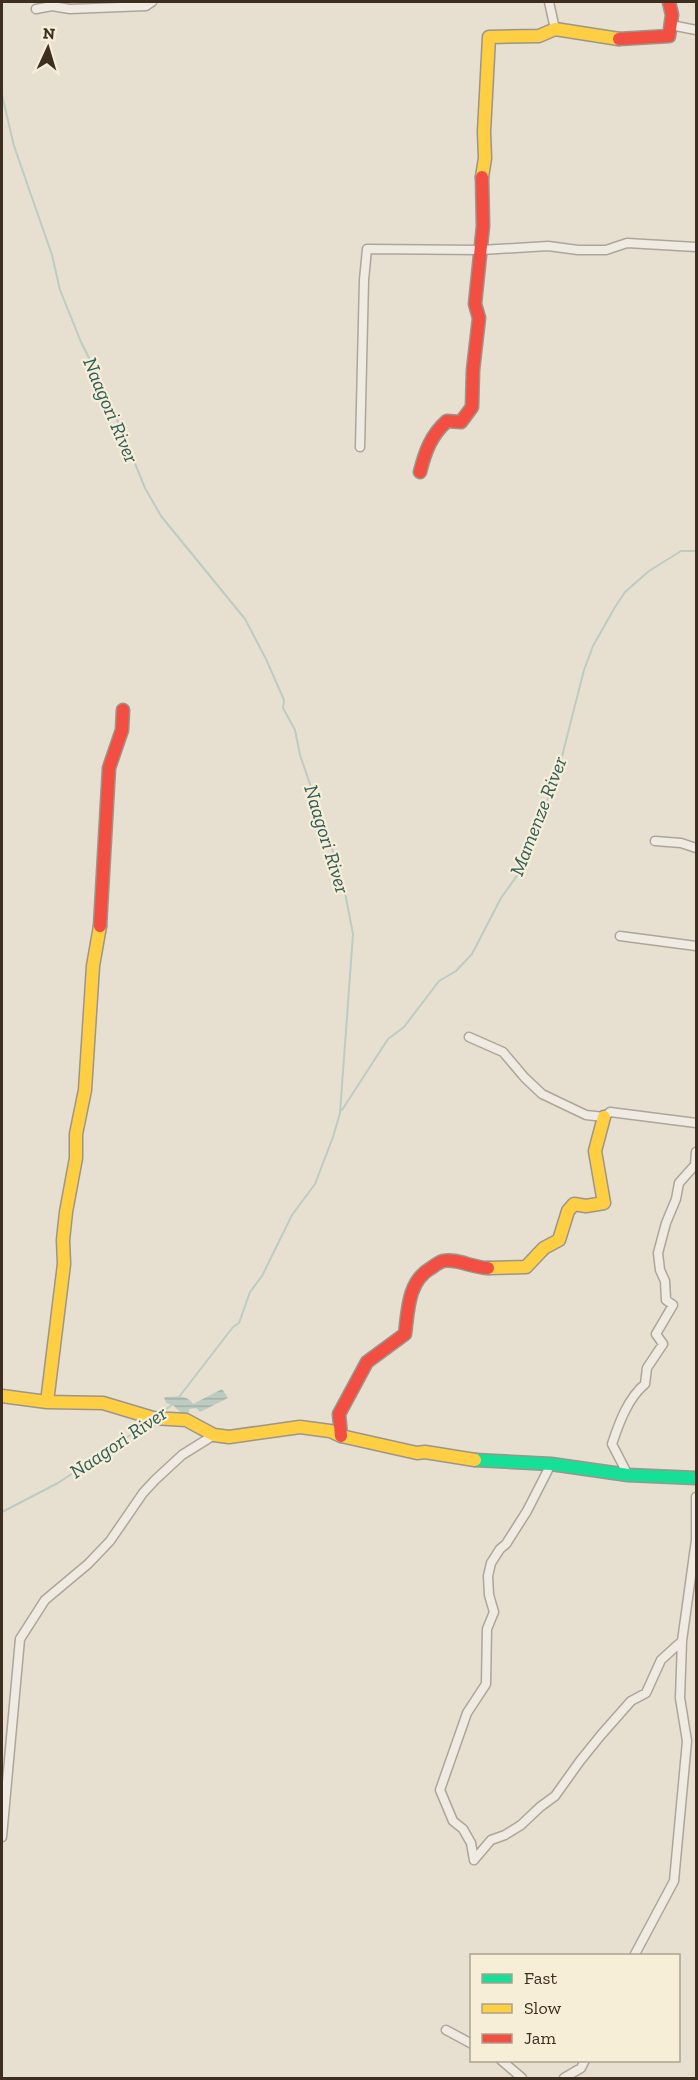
<svg xmlns="http://www.w3.org/2000/svg" width="698" height="2080" font-family="'Zilla Slab',serif">
<defs>
<pattern id="water-rules" width="6" height="5" patternUnits="userSpaceOnUse" patternTransform="scale(1.5)"><rect width="6" height="5" fill="#bcccc2"/><path d="M0 2.5h6" fill="none" stroke="#a2b0a6"/></pattern>
</defs>
<rect width="100%" height="100%" fill="#e7e0d1"/>
<path fill="url(#water-rules)" d="M222 1389 228 1398 200 1412 196 1408 189 1409V1412L183 1415 174 1406 166 1403 164 1397C174 1397 187 1394 193 1404Z"/>
<g fill="none" stroke-linecap="round" stroke-linejoin="round">
<path stroke="#bcccc2" stroke-width="2" d="M2 95 14 146 52 255 60 290 81 342 105 390 145 488 161 516 245 619 266 659 284 700 283 708 295 730 300 755 340 872 346 898 353 934 340 1113 333 1137 315 1184 292 1215 262 1276 250 1292 239 1323 233 1327 179 1397
M342 1110 388 1039 404 1027 439 981 456 971 472 954 501 898 521 870 558 772 584 670 593 646 615 607 625 592 649 571 681 551H696
M161 1413 173 1404
M2 1512 58 1483 150 1422"/>
<defs>
<path id="street" d="M549 2 555 29
M36 9 52 6 70 9 146 6 152 2
M671 25 696 30
M360 447 364 280 367 249 481 250 548 246 578 250H606L627 243 696 247
M655 841 681 843 696 848
M620 936 696 946
M469 1037 503 1052 525 1078 542 1094 586 1115 604 1117 610 1112 696 1123
M628 1475 612 1444C619 1423 628 1398 645 1384L647 1368 663 1344 656 1334 673 1305 666 1300 665 1281 660 1270 658 1253 666 1223 676 1199 679 1183 695 1165 696 1152
M2 1837 20 1639 45 1600 88 1564 110 1541 143 1493 155 1480 182 1455 214 1435
M474 1860 471 1843 463 1829 453 1821 440 1790 467 1713 486 1684 487 1629 494 1612 489 1595 488 1576 491 1563 500 1549 506 1544 527 1511 551 1464
M474 1860 491 1840 505 1835 521 1825 540 1807 555 1796 580 1761 601 1735 631 1701 646 1693 661 1660 682 1641
M634 1956 674 1881 687 1741 680 1698 682 1641 696 1540V1497
M446 2030 472 2044
M501 2060 522 2078
M564 2078 581 2068 585 2060"/>
<path id="fast" d="M475 1460 551 1464 628 1475 696 1478"/>
<path id="slow" d="M482 177 485 158 484 132 489 37 539 36 555 29 619 39
M488 1268 526 1267 544 1248 559 1240 568 1211 574 1204 586 1206 604 1203 595 1151 604 1117
M2 1396 47 1402 103 1403 153 1418 186 1420 214 1435 229 1437 300 1427 330 1431 341 1436 417 1453 425 1452 475 1460
M47 1402 64 1264 63 1240 66 1212 76 1158V1134L85 1090 93 966 100 926"/>
<path id="jam" d="M619 39 669 36 672 15 669 2
M420 472C425 452 431 435 447 421L461 422 472 407 473 370 479 318 475 304 483 226 482 177
M100 926 109 768 122 730 123 710
M341 1436 339 1414 367 1362 405 1334C408 1310 408 1281 431 1268 434 1266 439 1262 443 1261 456 1258 473 1268 488 1268"/>
</defs>
<use href="#street" stroke="#ada599" stroke-width="11"/>
<use href="#fast" stroke="#9c958a" stroke-width="15"/>
<use href="#slow" stroke="#9c958a" stroke-width="15"/>
<use href="#jam" stroke="#9c958a" stroke-width="15"/>
<use href="#street" stroke="#efebe3" stroke-width="8"/>
<use href="#fast" stroke="#16e098" stroke-width="12"/>
<use href="#slow" stroke="#ffcf43" stroke-width="12"/>
<use href="#jam" stroke="#f24e42" stroke-width="12"/>
</g>
<g text-anchor="middle" dominant-baseline="central" stroke-width="4.5" stroke-linejoin="round" paint-order="stroke">
<g font-size="20" font-style="italic" fill="#2f5d5a" stroke="#f7eed8">
<text transform="translate(111 410) rotate(67)">Naagori River</text>
<text transform="translate(538 816) rotate(-69)">Mamenze River</text>
<text transform="translate(327 839) rotate(73)">Naagori River</text>
<text transform="translate(118 1442) rotate(-34)">Naagori River</text>
</g>
</g>
<rect width="698" height="2080" fill="none" stroke="#3d2e20" stroke-width="6"/>
<rect x="470" y="1954" width="210" height="108" fill="#f7eed8" stroke="#ada18e" stroke-width="1.5"/>
<rect x="482" y="1974" width="30" height="9" fill="#16e098" stroke="#ada18e" stroke-width="1.5"/>
<text x="524" y="1984" font-size="18" fill="#3d2e20">Fast</text>
<rect x="482" y="2004" width="30" height="9" fill="#ffcf43" stroke="#ada18e" stroke-width="1.5"/>
<text x="524" y="2014" font-size="18" fill="#3d2e20">Slow</text>
<rect x="482" y="2034" width="30" height="9" fill="#f24e42" stroke="#ada18e" stroke-width="1.5"/>
<text x="524" y="2044" font-size="18" fill="#3d2e20">Jam</text>
<g transform="translate(48 48) rotate(4)" stroke="#f7eed8" stroke-width="4.5" paint-order="stroke">
<path d="M0-4.5L10 22L0 15L-10 22Z" fill="#3d2e20"/>
<text y="-9" font-size="16" font-weight="bold" text-anchor="middle" fill="#3d2e20">N</text>
</g>
</svg>
